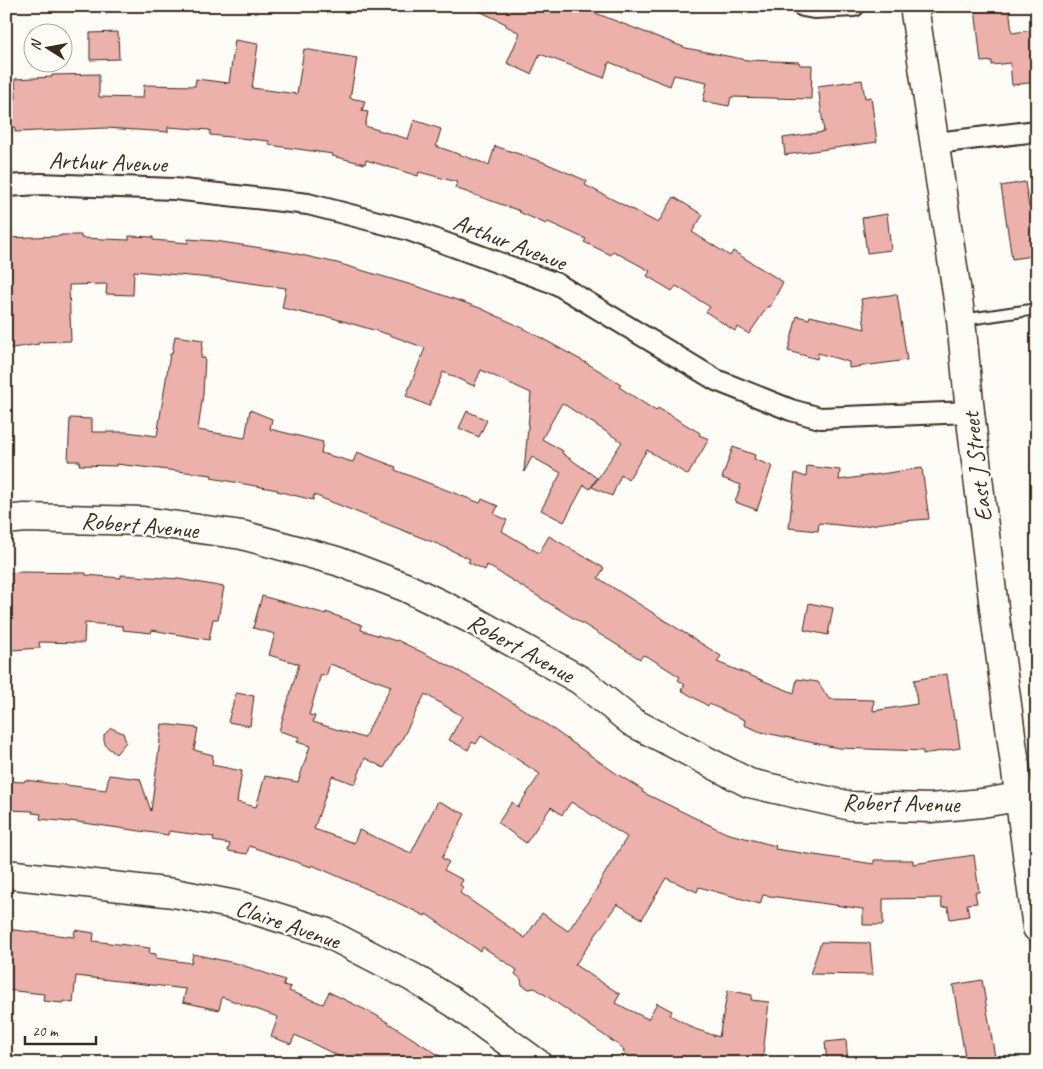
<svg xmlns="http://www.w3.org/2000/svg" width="1043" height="1069" font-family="Caveat,sans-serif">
<rect width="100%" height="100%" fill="#fdfcf7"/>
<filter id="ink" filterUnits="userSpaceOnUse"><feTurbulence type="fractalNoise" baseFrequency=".02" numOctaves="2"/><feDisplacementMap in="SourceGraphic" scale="10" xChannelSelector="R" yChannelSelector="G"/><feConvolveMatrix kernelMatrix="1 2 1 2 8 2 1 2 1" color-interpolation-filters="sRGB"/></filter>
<g filter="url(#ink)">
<path fill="#ecb1aa" stroke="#3b2a1e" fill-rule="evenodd" d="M469 6H577L686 48 747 60 799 62 800 65H812L811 99 731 97 729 106 703 101 707 82 674 75 670 86 609 62 604 78 540 54 531 74 507 63 520 33 506 26V24Z
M987 6H1009L1012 33 1033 30 1037 60V82L1012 85 1010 63 992 65V61L981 62 975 8Z
M118 32 119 59 90 60V33Z
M235 40 258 44 252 88 297 94 304 49 357 58 350 98 365 101 362 111 368 112 365 126 408 139 414 120 441 129 436 146 489 165 495 146 543 162 587 181 585 185 658 223 674 197 703 215 692 232 730 256 733 251 783 282 770 307 768 306 749 334 738 327 735 331 706 312 710 307 676 286 672 291 647 276 650 271 613 251 611 255 584 242 586 239 548 222 546 224 519 212 520 211 455 188 457 182 419 172 418 176 366 160 365 164 332 156 333 154 269 145V141L210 135V130L168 127V132L106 128 15 132V127L6 128V98H16L15 79 52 77V75L99 74V97L143 98 144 85 195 86 196 79 229 83Z
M862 80 865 98 871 97 877 142 785 155 783 138 824 132 818 86Z
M1025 182 1029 207 1037 206V238L1030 239 1032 256 1012 259 1001 186Z
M887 214 891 250 867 253 862 218Z
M61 235H81V238L129 240V236L153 237V240L188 243V239L215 241 288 252 337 263 422 288 480 308 525 329 590 365 621 384 619 387 656 411 658 408 700 433 699 435 709 439 688 475 647 450 628 480 621 475 612 496 592 487 622 442 562 403 542 439 563 451 562 453 597 478 590 489 584 485 564 522 541 510 561 473 532 457 524 472 531 393 481 370 474 386 443 372 429 406 406 396 425 348 387 334 329 317 312 315 282 308 286 288 222 279 134 271 133 295 106 294 107 284 69 285 71 341 39 342V344L6 349V238L61 236Z
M897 294 907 360 849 368V362L818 353 817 359 788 351 797 316 809 319 810 316 865 329 861 299Z
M175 336 203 340 201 358H205L203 394 198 430 245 438 250 410 272 419 270 429 323 442 321 453 353 462 357 452 396 467 395 470 480 503 482 499 498 506 494 514 507 520 502 531 539 553 549 536 604 568 598 578 721 656 717 662 794 693 797 679 818 682 829 699 874 700 873 711 917 704 914 680 947 674 954 720H956L960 748 923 754V751L838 748 761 732 744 725 745 720 709 704 708 706 681 690 685 685 678 680 680 677 650 658 643 655 640 659 487 565 485 570 468 562 470 559 440 545 364 515 314 495 313 500 277 491 278 490 211 478 212 475 116 464V466L79 465 80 461H68L70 418 92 419V432H127L157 436 170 354H172Z
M467 411 487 420 479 437 459 428Z
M733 447 755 455 754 459 772 466 757 510 735 502 741 485 722 478Z
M807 466 840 470 839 480 922 468 929 519 889 522 857 527 819 523 818 531 789 528 795 473 806 477Z
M21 572 86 573V575L121 578V575L179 579 224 587 218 619H213L209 640 152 630 151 633 123 630V626L85 623 84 643 39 642 40 648 12 650 10 624H6V573Z
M262 596 326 614V612L362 625 361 630 396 641 397 640 442 662 493 690 540 720 617 774 643 790 642 792 726 833 776 846 775 849 874 864V860H913V864L974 855 979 892H975L977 903 967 904 969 916 950 919 948 907 942 908 941 898 883 899V925H863V909L763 895 760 904 699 887 697 892 666 878 642 919 617 904 575 965 620 994 615 1003 648 1019 657 1003 672 1011 670 1015 695 1029 719 1037 728 990 752 995 751 1000 769 1002 762 1063H626L630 1057 623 1052 624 1049 535 988 529 989 522 985 521 979 515 974 517 970 483 947 480 951 426 914 425 916 390 899 312 865 311 867 249 846 247 854 228 851 230 844 213 841 214 837 169 831 168 835 70 821V822L40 819 41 814 32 813 33 811 6 810V781L24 782 25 780 106 790 109 775 140 779 151 811 162 724 198 728 194 750 213 755 212 765 242 771 237 802 256 807 265 776 298 782 310 746 297 742 299 737 279 731 299 664 269 655 275 634 253 628ZM330 664 391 686 364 738 313 722 315 716 309 715 321 674 326 676ZM425 694 462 716 449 740 468 750 472 742 476 744 481 736 540 774 518 807 512 802 498 823 526 843 551 807 562 815 571 802 627 837 599 883 600 884 568 931 542 913 525 938 460 893 463 887 460 885 463 880 444 870 449 862 442 858 465 814 438 801 411 853 359 830 354 843 314 829 332 776 355 784 365 758 384 768 398 744 399 745Z
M809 603 833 608 828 635 804 630Z
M236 693 254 696 250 726 228 722Z
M111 728 123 733 126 742 116 754 106 746 104 741V735Z
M6 929 74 937 75 930 94 933 93 941 150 948 149 953 156 954V958L191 963 193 954 239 964 285 980 283 985 291 987 289 991 323 1004 329 992 376 1015 451 1063H353L295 1035 291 1044 271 1037 278 1017 222 997 219 1010 183 1002 186 989 76 976 73 1003 63 1001V1003L43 1001 44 994 6 990Z
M821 942 870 943 873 975 810 974Z
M982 980 996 1063H966L953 985Z
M846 1040 848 1063H827L825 1042Z"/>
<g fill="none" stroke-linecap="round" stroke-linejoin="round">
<defs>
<path id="lane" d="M962 320 1037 309"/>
<path id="street" d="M803 6 814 8 854 6
M936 143 1037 131
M6 186 40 184 174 189 308 204 409 230 557 284 716 380 791 410 820 418 970 412"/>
<path id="secondary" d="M914 6 961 320 970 412 994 608 1037 928
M6 520 25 518 143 521 242 535 337 561 405 587 471 619 580 680 632 722 749 783 851 806 931 808 982 803 1019 797
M6 874 174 893 241 906 325 932 412 977 453 1002 537 1063"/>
</defs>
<use href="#lane" stroke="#3b2a1e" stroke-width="14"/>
<use href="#street" stroke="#3b2a1e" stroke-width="24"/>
<use href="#secondary" stroke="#3b2a1e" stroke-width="31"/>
<use href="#lane" stroke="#fdfcf7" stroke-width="10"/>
<use href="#street" stroke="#fdfcf7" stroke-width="20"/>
<use href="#secondary" stroke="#fdfcf7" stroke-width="28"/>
</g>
</g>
<g text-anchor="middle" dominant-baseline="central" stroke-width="4.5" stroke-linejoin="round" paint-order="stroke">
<g font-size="24" fill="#3b2a1e" stroke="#fdfcf7">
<text transform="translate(108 162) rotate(2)">Arthur Avenue</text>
<text transform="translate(510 242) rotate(21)">Arthur Avenue</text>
<text transform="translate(977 467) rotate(-97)">East J Street</text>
<text transform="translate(140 525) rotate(5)">Robert Avenue</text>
<text transform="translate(521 648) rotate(29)">Robert Avenue</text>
<text transform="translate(901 803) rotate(1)">Robert Avenue</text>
<text transform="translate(288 924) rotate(19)">Claire Avenue</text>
</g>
</g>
<rect width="1043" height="1069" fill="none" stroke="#fdfcf7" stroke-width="25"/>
<rect x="12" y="12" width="1018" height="1044" fill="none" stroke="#3b2a1e" stroke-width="2" filter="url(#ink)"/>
<g transform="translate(48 48) rotate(281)"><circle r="24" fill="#fdfcf7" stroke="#afa8a0"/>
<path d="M0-4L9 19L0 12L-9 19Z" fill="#3b2a1e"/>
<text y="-8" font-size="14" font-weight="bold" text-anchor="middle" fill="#3b2a1e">N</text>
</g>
<path d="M25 1036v8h71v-8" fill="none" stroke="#3b2a1e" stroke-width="2.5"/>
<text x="32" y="1036" font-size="15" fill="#3b2a1e" stroke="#fdfcf7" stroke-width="4" paint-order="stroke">20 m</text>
</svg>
